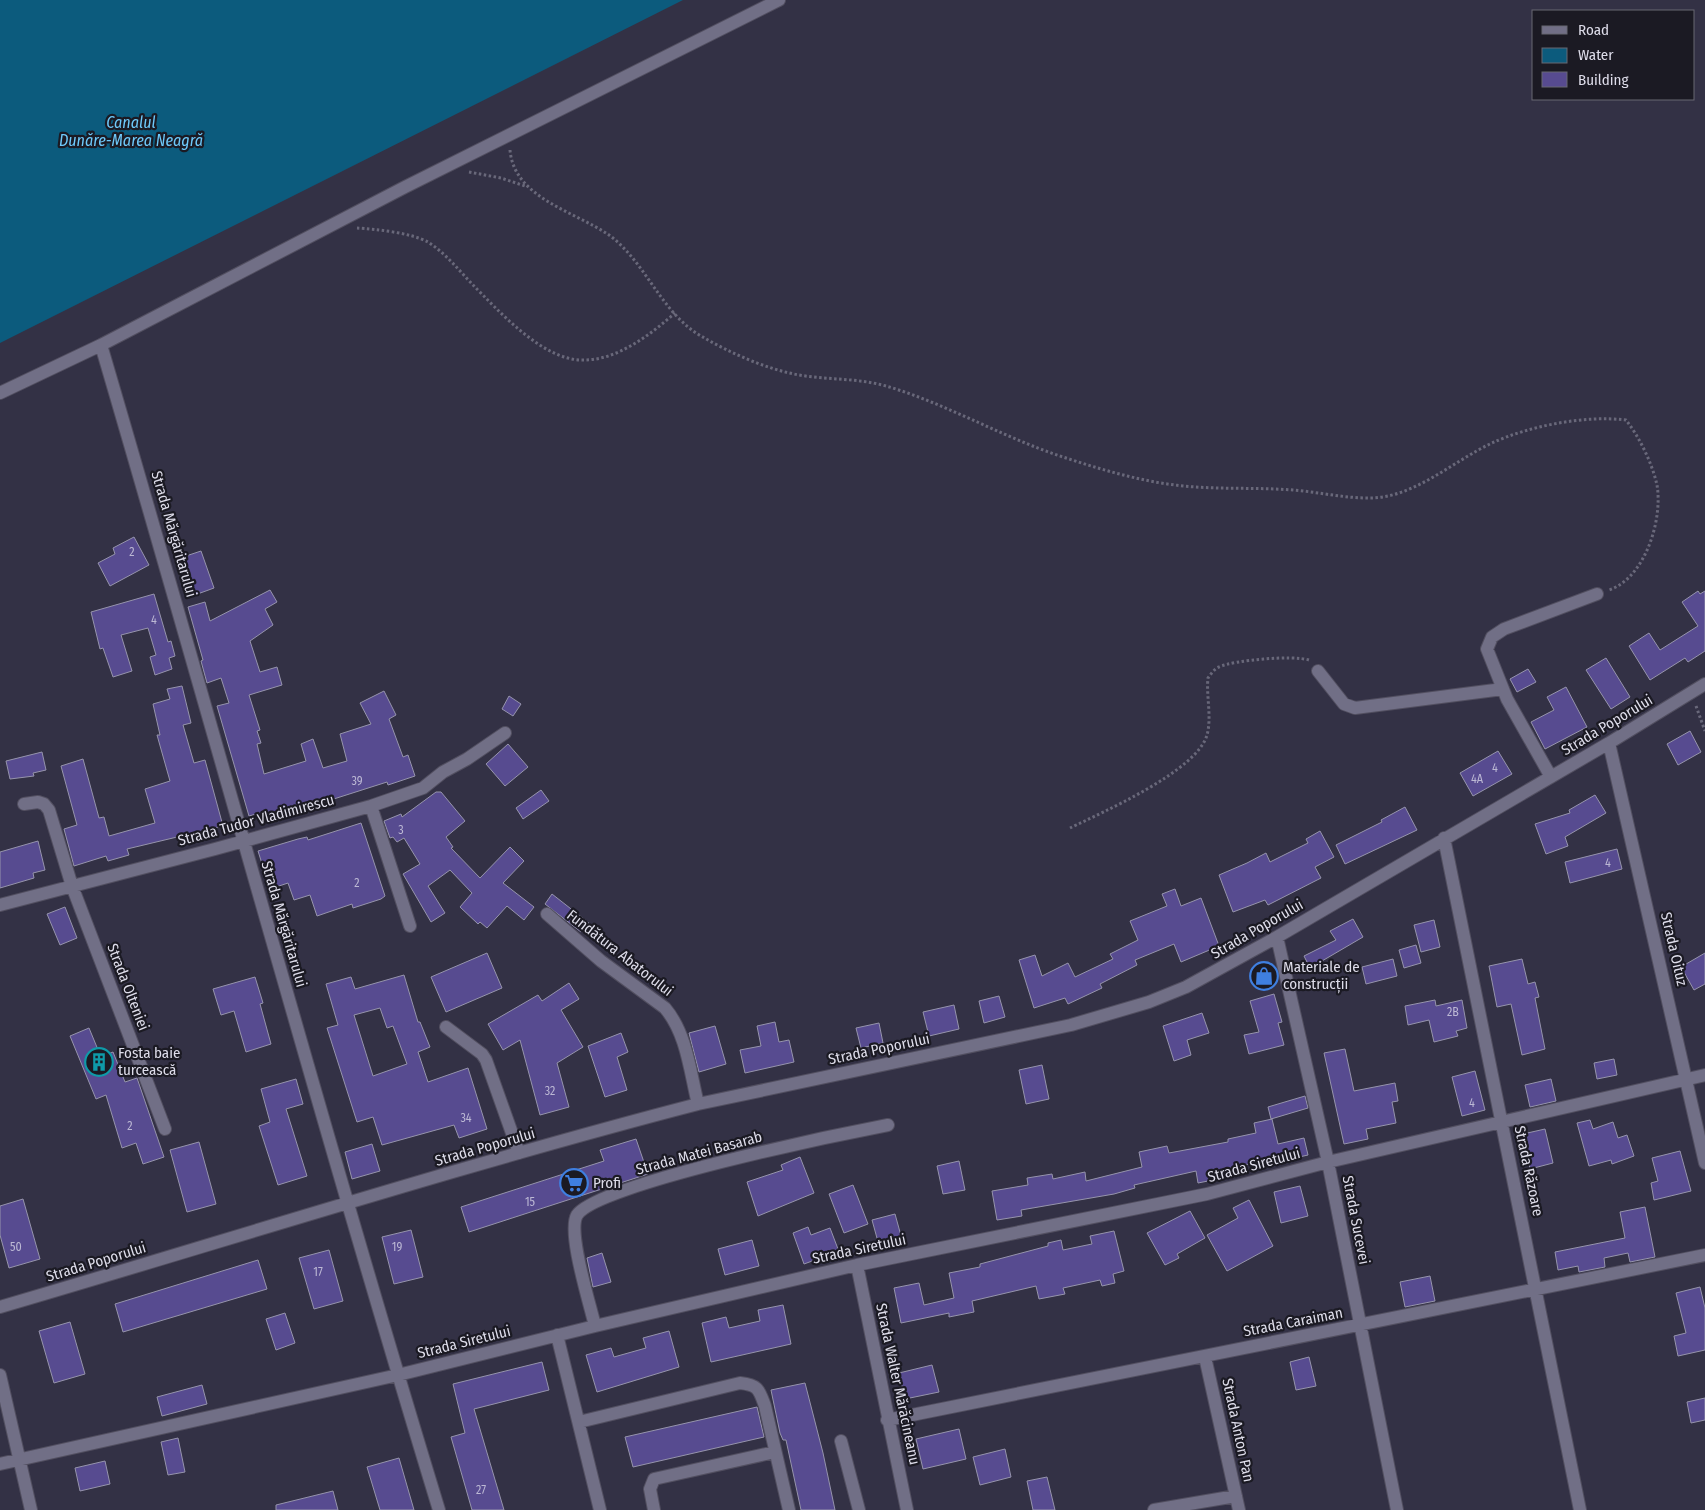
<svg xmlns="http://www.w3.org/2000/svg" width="1705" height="1510" font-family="'Fira Sans Condensed',sans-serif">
<rect width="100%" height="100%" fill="#333145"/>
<path fill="#0c5b7d" d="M0 0H683L0 343Z"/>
<path fill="#574b90" stroke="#9694ac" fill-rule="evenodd" d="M134 537 149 565 110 586 98 563 115 554 113 548Z
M201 551 214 588 192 596 180 558Z
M270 590 277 602 265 609 273 625 250 641 260 672 277 667 282 685 249 695 260 730 257 731 261 743 257 744 264 774 306 761 301 744 313 739 323 768 347 761 340 734 371 724 360 703 384 691 396 715 389 719 403 757 408 755 415 776 388 785 387 782 318 804 266 818 265 815 257 818 256 814 249 816 217 706 229 703 221 678 207 683 201 661 203 660 188 607 205 602 210 621Z
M1698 591 1700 594 1705 591V651L1688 662 1685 658 1650 680 1629 646 1649 633 1660 650 1698 626 1682 602Z
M154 594 168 642 171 641 175 656 169 658 172 669 155 675 150 657 156 655 148 628 121 635 132 671 113 677 103 648 100 649 91 612Z
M1606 658 1630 697 1611 709 1586 670Z
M1528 669 1536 682 1517 692 1510 679Z
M182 686 191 723 183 725 194 763 205 760 223 826 127 849 129 855 108 861 106 856 74 866 64 829 77 825 61 766 83 759 99 818 104 817 109 836 155 823 145 789 170 781 157 735H160L153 704 170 699 167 689Z
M1566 687 1587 727 1545 749 1531 722 1554 710 1547 697Z
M509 696 521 704 513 716 502 709Z
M1690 731 1701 752 1678 765 1667 744Z
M508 744 528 767 505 786 486 764Z
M1498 751 1512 774 1473 796 1460 773Z
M42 752 46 770 33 773 34 776 10 779 6 761Z
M541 790 549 801 523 819 516 808Z
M436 792H441L465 821 446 837 453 847 451 848 480 878 510 847 524 861 503 883 534 907 524 920 507 906 487 928 480 922 478 924 460 907 472 893 450 870 428 886 445 913 431 922 403 874 420 864 404 838 397 842 393 837 390 838 384 821 401 814 402 817Z
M1595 795 1606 813 1565 837 1568 846 1546 854 1535 824 1570 813 1569 810Z
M1405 807 1417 830 1345 864 1336 845 1382 822 1381 820Z
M361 823 385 896 381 899 353 908 352 904 317 916 310 895 294 900 288 883 270 889 258 851 298 839 307 837 308 840Z
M1320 831 1334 857 1315 867 1321 878 1268 905 1265 900 1233 912 1219 875 1247 863 1266 853 1270 862 1308 843 1306 839Z
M38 841 45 870 33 873 34 878 0 888V852Z
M1617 849 1622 869 1570 883 1565 862Z
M1175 889 1181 906 1201 898 1219 946 1181 962 1174 944 1135 960 1137 965 1100 984 1102 988 1068 1004 1065 998 1034 1008 1019 960 1035 955 1042 976 1068 963 1075 977 1113 959 1110 954 1138 940 1130 921 1167 906 1162 894Z
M552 894 589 923 581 932 545 904Z
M65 907 77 938 60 945 47 914Z
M1353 919 1363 937 1310 968 1304 956 1336 940 1330 931Z
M1434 920 1440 947 1421 952 1414 925Z
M1416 945 1421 963 1404 968 1399 950Z
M487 953 502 988 446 1012 431 977Z
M1705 953V984L1694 990 1681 967Z
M1393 959 1397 976 1366 984 1362 967Z
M1522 959 1528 984 1535 982 1539 997 1535 998 1545 1049 1522 1055 1511 1004 1497 1007 1489 966Z
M404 975 418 1022H420L430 1047 418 1052 428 1082 468 1068 487 1129 459 1138 454 1125 382 1145 373 1117 357 1122 327 1028 338 1025 326 984 351 977 355 989ZM380 1008 387 1028 393 1026 407 1064 373 1076 354 1015Z
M255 977 263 1003 260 1004 271 1044 246 1052 234 1011 221 1015 213 989Z
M569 983 579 999 561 1010 583 1047 557 1063 569 1107 540 1115 520 1040 503 1050 488 1024 538 995 542 1001Z
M1274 994 1282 1022 1278 1023 1284 1045 1249 1054 1244 1035 1259 1032 1250 1001Z
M999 996 1005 1017 984 1023 979 1001Z
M1435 1000 1436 1006 1462 1000 1467 1028 1456 1031 1458 1036 1434 1042 1429 1020 1408 1025 1405 1006Z
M954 1005 959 1029 929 1036 923 1012Z
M1202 1013 1209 1033 1187 1040 1191 1055 1174 1061 1163 1026Z
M775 1022 779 1042 789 1040 794 1062 745 1073 740 1050 761 1046 757 1026Z
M879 1023 883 1043 861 1048 856 1028Z
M715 1026 726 1064 699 1072 689 1033Z
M89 1028 101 1057 113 1052 125 1082 137 1078 164 1157 143 1164 136 1143 122 1148 106 1095 96 1099 70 1036Z
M621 1033 628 1052 617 1057 627 1090 605 1097 588 1046Z
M1345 1049 1354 1091 1395 1083 1398 1101 1392 1102 1396 1123 1366 1129 1368 1139 1344 1144 1324 1053Z
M1614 1059 1617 1075 1597 1079 1594 1063Z
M1042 1065 1049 1099 1026 1104 1019 1070Z
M1475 1071 1485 1110 1462 1116 1452 1077Z
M296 1079 303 1104 286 1109 307 1176 278 1185 259 1126 270 1122 261 1089Z
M1551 1079 1556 1101 1530 1107 1525 1085Z
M1305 1096 1308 1108 1271 1119 1268 1107Z
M1272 1119 1278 1144 1304 1138 1308 1155 1264 1165 1263 1161 1217 1171 1218 1179 1198 1183 1196 1171 1134 1185 1135 1188 1114 1194 1021 1210 1022 1216 997 1220 992 1191 1028 1185 1027 1178 1052 1174 1053 1179 1085 1172 1086 1181 1142 1167 1139 1152 1167 1146 1169 1153 1228 1142V1139L1256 1133 1254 1123Z
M1590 1120 1593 1129 1613 1122 1618 1138 1627 1135 1634 1156 1612 1164 1611 1160 1589 1166 1577 1123Z
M1545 1129 1553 1163 1530 1169 1523 1134Z
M636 1139 648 1174 469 1232 461 1207 604 1161 600 1150Z
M199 1142 216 1204 187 1212 170 1150Z
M372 1144 380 1171 352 1179 345 1152Z
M1680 1151 1691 1191 1654 1200 1651 1183 1658 1181 1652 1158Z
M800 1157 814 1193 758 1216 747 1182 783 1170 781 1165Z
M959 1161 965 1190 943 1194 937 1166Z
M853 1185 868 1224 844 1233 829 1194Z
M1300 1186 1308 1216 1281 1223 1274 1192Z
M23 1199 40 1259 9 1268 0 1235V1206Z
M1249 1200 1273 1246 1227 1271 1207 1235 1238 1218 1233 1208Z
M1645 1207 1655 1257 1630 1262 1628 1253 1604 1258 1605 1267 1579 1272 1578 1266 1558 1270 1555 1252 1625 1238 1620 1212Z
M1190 1211 1205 1238 1177 1254 1179 1258 1165 1265 1147 1233Z
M895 1214 903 1243 880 1249 872 1220Z
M808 1227 811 1235 830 1228 838 1249 834 1253 804 1264 793 1233Z
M411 1230 423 1277 394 1284 382 1237Z
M1114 1231 1124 1271 1113 1274 1115 1283 1102 1286 1100 1280 1063 1288 1065 1294 1039 1299 1036 1286 972 1301 974 1312 949 1317V1313L901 1323 894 1288 919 1283 924 1305 954 1298 949 1273 980 1267V1264L1048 1246V1243L1061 1240 1063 1250 1092 1244 1090 1236Z
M752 1240 759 1266 725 1275 718 1249Z
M329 1250 343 1301 314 1309 299 1258Z
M602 1253 611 1282 593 1287 587 1258Z
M258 1260 267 1289 123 1332 115 1304Z
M1430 1276 1435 1301 1405 1307 1400 1282Z
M1700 1287 1705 1308V1350L1678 1356 1674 1336 1686 1333 1676 1293Z
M783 1305 791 1344 711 1362 702 1323 726 1317 729 1328 760 1321 758 1310Z
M285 1313 295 1343 276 1350 266 1319Z
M70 1322 85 1374 54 1383 39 1331Z
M669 1331 679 1367 597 1392 586 1355 611 1348 614 1357 646 1348 643 1338Z
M1309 1357 1316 1386 1296 1390 1290 1362Z
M542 1362 549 1390 474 1409 504 1510H472L451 1437 465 1433 453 1384Z
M932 1365 939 1392 905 1399 899 1373Z
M805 1383 823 1453 835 1510H801L786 1440H783L780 1433 771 1390Z
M202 1385 207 1404 162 1416 157 1397Z
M1705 1398V1420L1691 1423 1687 1402Z
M757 1407 764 1437 633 1467 625 1437Z
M959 1429 966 1459 923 1469 916 1439Z
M178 1438 185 1472 168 1475 161 1442Z
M1005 1449 1011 1477 980 1485 973 1457Z
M399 1458 414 1510H380L367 1467Z
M105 1461 110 1484 80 1491 75 1468Z
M1047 1477 1055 1510H1033L1027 1481Z
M333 1491 338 1510H276V1505Z"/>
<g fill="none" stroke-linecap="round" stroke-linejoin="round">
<defs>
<path id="minor" d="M101 345C215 733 321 1123 439 1510
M0 393 101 345 405 187 779 0
M1318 671 1344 704 1355 708 1503 689
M1609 743 1705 1163
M1551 777 1507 699 1487 649 1492 637 1504 629 1597 594
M24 804 38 802 44 804 49 810 72 886 165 1129
M371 806 410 926
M1444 838 1580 1510
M0 905 215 849 371 806 423 788 443 772 467 759 505 733
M547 914 601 961 665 1008C687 1034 690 1072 698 1104
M1277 937 1328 1162 1397 1510
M446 1027 482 1054 486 1060 519 1153
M857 1265 907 1510
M0 1307C232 1239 463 1165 698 1104L1071 1025 1149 1002 1186 987 1277 937 1609 743 1705 684
M595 1326C590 1304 567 1232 577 1215 597 1184 841 1134 888 1125
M557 1335 600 1510
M1205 1357 1239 1510
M0 1375 31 1510
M887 1420 1705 1255
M579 1422 740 1383C759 1385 759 1390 765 1406L789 1510
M841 1441 859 1510
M0 1464 398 1375 595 1326 857 1265 1207 1194 1328 1162 1705 1075
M654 1510 650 1489 654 1479 775 1452
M1154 1510 1236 1496"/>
</defs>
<use href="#minor" stroke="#524f60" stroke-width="14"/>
<path stroke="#69687a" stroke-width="3" stroke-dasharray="2.5 2.5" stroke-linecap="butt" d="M510 150C514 198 574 211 609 235 646 262 661 313 701 336 730 353 766 369 799 375 828 380 858 378 886 386 944 403 997 434 1054 454 1093 467 1134 480 1175 485 1214 490 1254 487 1293 490 1318 492 1343 498 1368 498 1413 499 1453 461 1492 443 1529 426 1585 415 1626 420 1640 438 1652 463 1657 485 1663 520 1645 578 1609 590
M469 172 501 178 525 186
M357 228C375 229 412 233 428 242 445 253 458 269 472 284 498 310 542 360 582 360 617 361 651 334 675 313
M1696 706 1705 731
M1070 828C1103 812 1197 771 1207 735 1212 717 1206 696 1208 678 1211 674 1214 669 1219 667 1234 660 1293 655 1309 660"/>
<use href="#minor" stroke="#716f86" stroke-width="12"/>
</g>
<defs>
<symbol id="shop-ring" viewBox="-11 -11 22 22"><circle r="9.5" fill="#1b1a23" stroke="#3f7fe0" stroke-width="1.5"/><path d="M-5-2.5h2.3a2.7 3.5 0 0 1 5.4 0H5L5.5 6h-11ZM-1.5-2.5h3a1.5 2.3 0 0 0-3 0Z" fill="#3f7fe0"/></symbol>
<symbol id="building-ring" viewBox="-11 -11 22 22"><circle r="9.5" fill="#1b1a23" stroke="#0f9aa8" stroke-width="1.5"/><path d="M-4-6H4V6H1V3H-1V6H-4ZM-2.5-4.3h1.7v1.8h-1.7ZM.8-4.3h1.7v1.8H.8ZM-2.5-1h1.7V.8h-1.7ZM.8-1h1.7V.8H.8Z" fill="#0f9aa8"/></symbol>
<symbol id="supermarket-ring" viewBox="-11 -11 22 22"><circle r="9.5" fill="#1b1a23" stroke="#3f7fe0" stroke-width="1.5"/><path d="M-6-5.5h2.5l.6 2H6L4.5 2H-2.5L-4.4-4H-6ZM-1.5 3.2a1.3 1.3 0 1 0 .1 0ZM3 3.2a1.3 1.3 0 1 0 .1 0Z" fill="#3f7fe0"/></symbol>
</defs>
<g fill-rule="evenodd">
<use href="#shop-ring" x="1248" y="960" width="32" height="32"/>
<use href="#building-ring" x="83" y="1046" width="32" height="32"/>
<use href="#supermarket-ring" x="558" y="1167" width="32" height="32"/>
</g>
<g text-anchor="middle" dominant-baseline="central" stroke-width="4.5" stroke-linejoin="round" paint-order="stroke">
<g font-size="12" fill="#bcb8d4">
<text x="132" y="552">2</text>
<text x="154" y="620">4</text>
<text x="1495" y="768">4</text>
<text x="1477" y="779">4A</text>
<text x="357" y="781">39</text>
<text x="401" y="830">3</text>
<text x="1608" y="863">4</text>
<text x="357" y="883">2</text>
<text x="1453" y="1012">2B</text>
<text x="550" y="1091">32</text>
<text x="1472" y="1103">4</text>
<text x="466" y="1118">34</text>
<text x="130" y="1126">2</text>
<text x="530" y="1202">15</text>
<text x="16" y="1247">50</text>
<text x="397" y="1247">19</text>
<text x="318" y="1272">17</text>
<text x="481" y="1490">27</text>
</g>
<g font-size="15" fill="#deddea" stroke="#1b1a23">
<text transform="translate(174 534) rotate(74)">Strada Mărgăritarului</text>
<text transform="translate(1607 725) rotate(-31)">Strada Poporului</text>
<text transform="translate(256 820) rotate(-15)">Strada Tudor Vladimirescu</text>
<text transform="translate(284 924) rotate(74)">Strada Mărgăritarului</text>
<text transform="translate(1257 929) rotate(-30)">Strada Poporului</text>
<text transform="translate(1674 949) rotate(77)">Strada Oituz</text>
<text transform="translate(620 953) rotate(38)">Fundătura Abatorului</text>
<text transform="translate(128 987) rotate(69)">Strada Olteniei</text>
<text transform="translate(879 1049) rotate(-12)">Strada Poporului</text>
<text transform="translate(485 1147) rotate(-16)">Strada Poporului</text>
<text transform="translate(699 1153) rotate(-15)">Strada Matei Basarab</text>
<text transform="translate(1254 1165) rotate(-15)">Strada Siretului</text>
<text transform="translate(1529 1171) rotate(78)">Strada Răzoare</text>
<text transform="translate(1356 1220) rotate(79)">Strada Sucevei</text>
<text transform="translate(859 1249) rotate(-12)">Strada Siretului</text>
<text transform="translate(96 1262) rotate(-17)">Strada Poporului</text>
<text transform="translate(1293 1322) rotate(-11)">Strada Caraiman</text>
<text transform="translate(464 1342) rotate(-14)">Strada Siretului</text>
<text transform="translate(898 1384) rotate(78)">Strada Walter Mărăcineanu</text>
<text transform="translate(1238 1430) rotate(78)">Strada Anton Pan</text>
</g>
<g font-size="15" fill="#deddea" stroke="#1b1a23" text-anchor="start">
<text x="1283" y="967">Materiale de<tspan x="1283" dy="17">construcții</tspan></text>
<text x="118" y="1053">Fosta baie<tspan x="118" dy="17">turcească</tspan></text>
<text x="593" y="1183">Profi</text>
</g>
<g font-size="16" font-style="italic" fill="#6ecafb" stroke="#1b1a23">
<text x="131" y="122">Canalul<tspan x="131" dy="18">Dunăre-Marea Neagră</tspan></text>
</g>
</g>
<rect x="1532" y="10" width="162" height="90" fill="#1b1a23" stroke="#696873"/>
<rect x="1542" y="26" width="25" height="8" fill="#716f86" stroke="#696873"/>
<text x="1578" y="35" font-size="15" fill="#deddea">Road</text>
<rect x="1542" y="48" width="25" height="15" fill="#0c5b7d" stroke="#696873"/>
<text x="1578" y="60" font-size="15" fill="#deddea">Water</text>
<rect x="1542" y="72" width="25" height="15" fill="#574b90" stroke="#696873"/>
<text x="1578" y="85" font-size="15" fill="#deddea">Building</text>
</svg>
